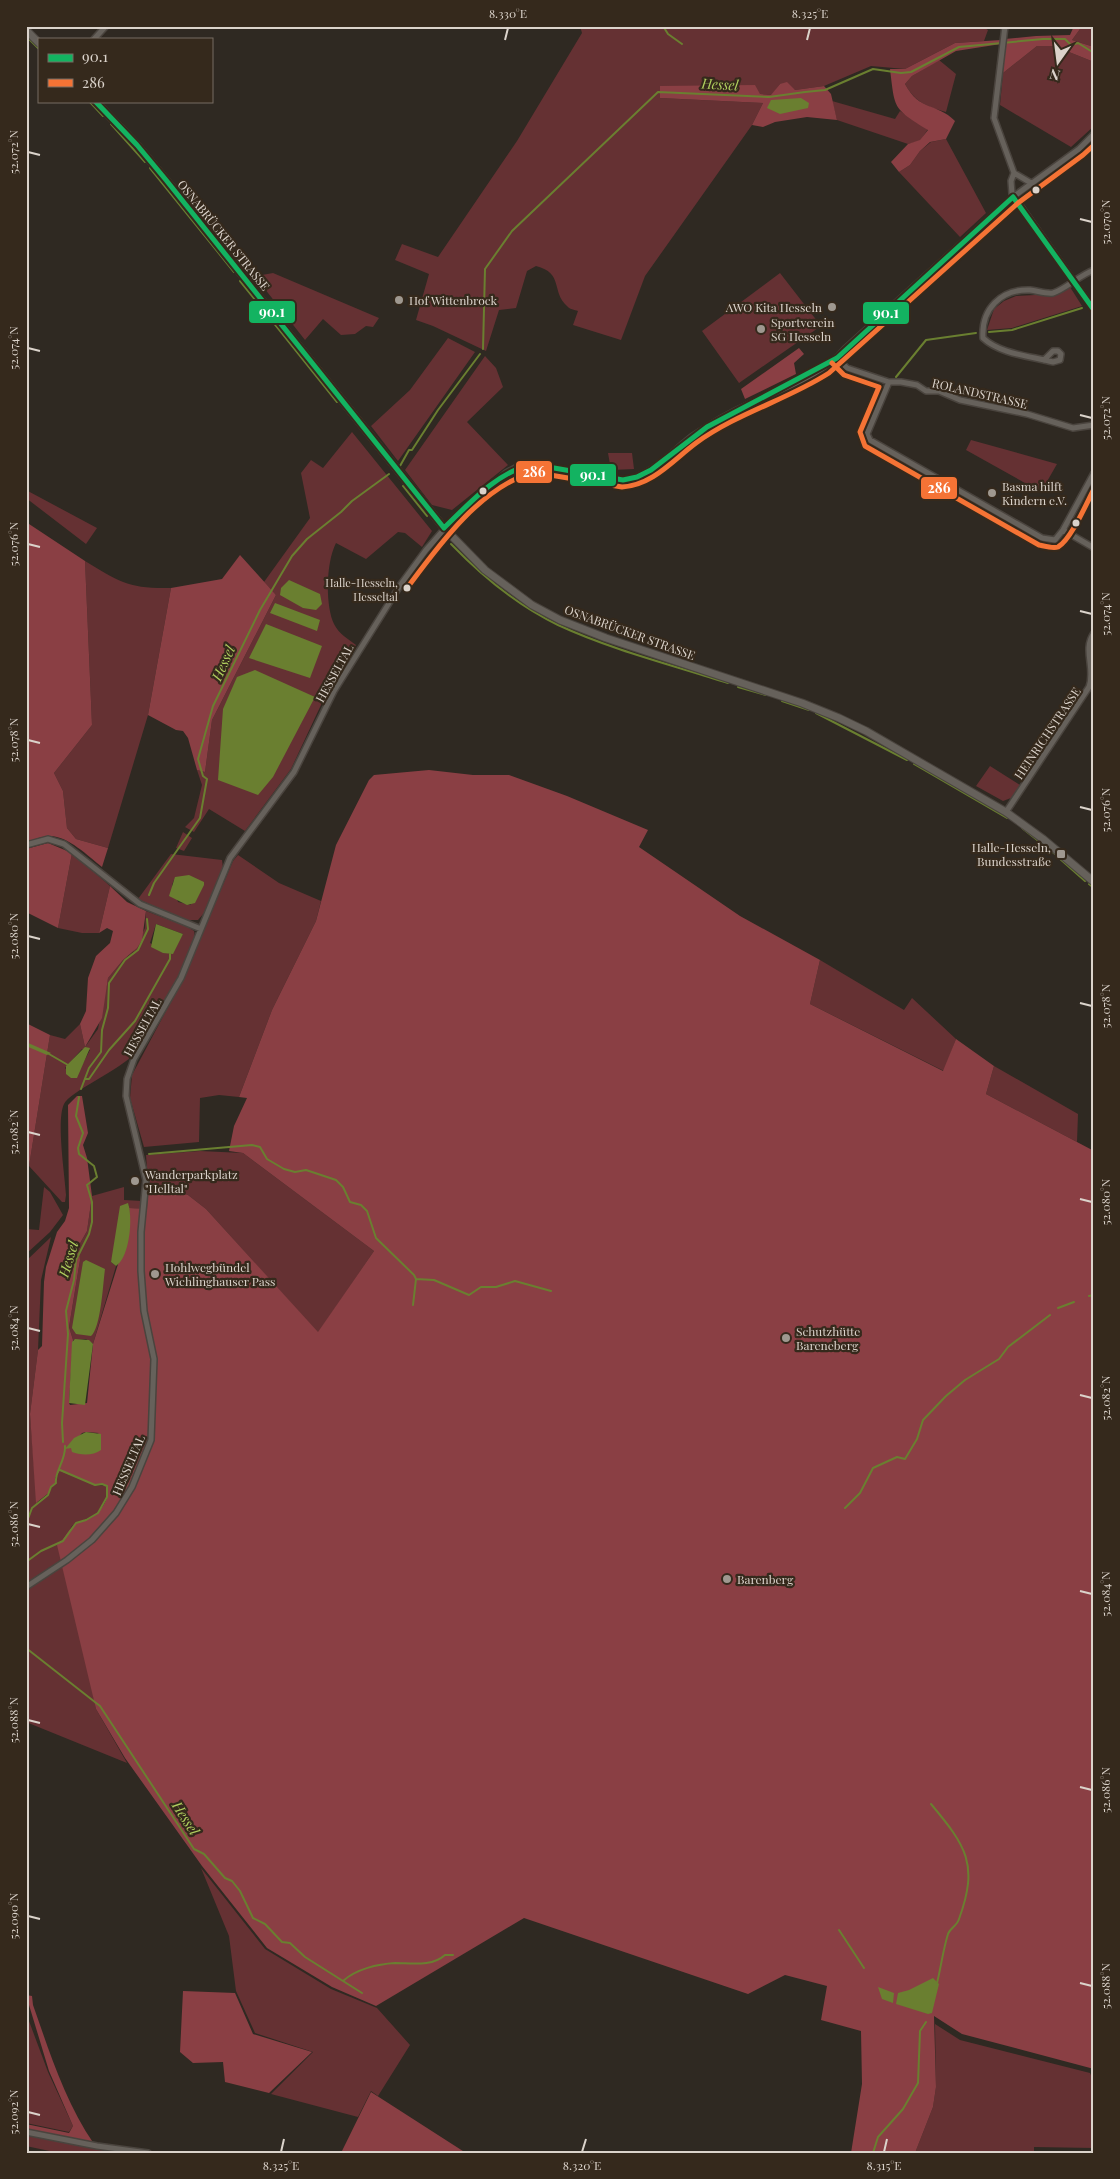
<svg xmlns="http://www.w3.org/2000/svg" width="1120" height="2179" font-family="'Playfair Display',serif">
<rect width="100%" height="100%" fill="#2f2922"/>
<path fill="#653133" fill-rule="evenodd" d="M580 26H981L988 30 984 41 955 43 905 69 871 66 824 86 795 90 780 84 772 95 660 86V98L763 103 752 125 645 276 621 340 573 325 578 311C575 310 569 309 567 306 551 292 564 273 536 266L527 271 516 308 499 310 486 351 433 326 416 320 429 274 395 260 402 244 438 257 517 141 582 33Z
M1080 26H1094V47L1072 40 1080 29Z
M1037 46H1054L1094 62V126L1071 147 1000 105 1003 73Z
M939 60 956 74 946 112C927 107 915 102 905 84L912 76Z
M832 101 895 119 900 111 928 129 920 141 908 144 837 120Z
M946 139 986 213 960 237 899 172 910 165 920 151 931 142Z
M273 273 379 318 373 327 366 326 355 334 341 335 323 319 305 340 257 279 262 275Z
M780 273 821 326 739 383 702 331Z
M1070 287 1082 306 1012 328 987 330 994 309 1004 301 1016 296 1054 294Z
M448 338 475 352 398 461 371 426 410 390Z
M485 356 496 368 503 387 467 422 508 465 452 510 432 505 405 470Z
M352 432 432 531 422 547 405 533 398 532 366 559 336 543C326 562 325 605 334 624 339 634 348 639 356 645L328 690 291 769 245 831 209 809 194 832 185 827 194 818 202 785 197 770 205 772 212 720 276 595 264 582 310 518 301 473 311 460 323 468Z
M971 440 1057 464 1041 492 966 450Z
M608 453H632L634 469 611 470Z
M26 490 97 528 86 544 26 498Z
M85 561C119 582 130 589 171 588L148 715 108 848 76 839 67 828 63 791 54 773 92 725Z
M990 766 1020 785 1011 798 1003 801 976 786Z
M183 832 192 838 184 851 176 848Z
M72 853 110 886 99 933H82L58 928Z
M171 854 222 860 223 868 204 913 198 920H186L138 899ZM174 880 191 905 178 902 172 885Z
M238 855 279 883 321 901 316 921 272 1010 239 1097 219 1095 200 1098 199 1142 144 1147 130 1098 132 1075 183 979 233 861Z
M146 911 188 927 194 931C200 943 146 1039 135 1053 122 1069 69 1092 64 1104 56 1121 65 1175 66 1195L65 1202H62L29 1166 50 1035 65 1039 80 1024 85 1047 98 1029 108 978 123 960 133 952 145 928ZM156 924 183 934 170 954 150 943ZM82 1049 90 1050 75 1078 65 1068Z
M820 960 904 1010 912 998 956 1039 944 1071 810 1004Z
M994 1066 1078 1114 1077 1142 986 1094Z
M200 1151 243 1153 374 1251 318 1333 206 1209 188 1195 148 1182 146 1155Z
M44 1187 50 1192 63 1215 50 1232 26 1254V1229L39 1230Z
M124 1187V1200L142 1201 141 1209 129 1208V1204L111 1262 116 1266 93 1344 86 1339 73 1340 69 1327 80 1260 79 1245 87 1231 92 1196Z
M51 1237 41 1280 38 1350 30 1414 37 1503 48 1495 60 1470 95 1485 107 1486V1497L98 1513 72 1526 63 1541 96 1709 127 1763 26 1722V1261Z
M201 1868 265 1949 331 1989 377 2008 410 2045 378 2096 371 2091 358 2117 271 2094 313 2052 255 2033 236 1991 229 1936Z
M26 2013 48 2072 73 2126 69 2132 26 2123Z
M935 2024 960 2040 1090 2073 1094 2082V2148L1034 2147V2153H915L933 2107 936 2087Z
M26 2135 104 2149 103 2153H59L26 2146Z"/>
<path fill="#8a3f44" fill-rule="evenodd" d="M1074 26H1080V29L1072 40 1094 47V62L1054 46H1037L1003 73 1005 39 1036 36 1070 35Z
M1001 40V44L956 51 912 76 905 84C920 112 936 102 955 121L946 139 930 142 920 151 910 165 899 172 891 162 908 144 920 140 928 130C893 108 895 110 890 69H905L955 43Z
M787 82 795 90 824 86 831 94 837 120 807 117 775 122 763 127 752 125 763 103 660 98V86L755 85 760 94 771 95 780 84Z
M799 348 804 354 794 363 796 374 745 399 741 389Z
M26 522 85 561 92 725 54 773 63 791 67 828 76 839 108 848 102 867C88 856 68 836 50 836 42 836 33 840 26 842Z
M240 555 276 595 212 720 205 772 197 770 188 738 183 731 176 730 148 715 171 588 222 579Z
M429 770 473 775H509L567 796 648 830 639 847 740 916 820 960 810 1004 943 1071 956 1039 994 1066 986 1094 1094 1151V2069L962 2034 934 2016 936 2087 933 2107 915 2153H851L862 2084 861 2031 821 2020 827 1986 785 1975 748 1994 524 1918 376 2006 332 1987 267 1948 202 1866 125 1758 96 1709 57 1545C64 1540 66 1533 72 1527 76 1522 81 1522 86 1520 98 1515 112 1499 107 1486L102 1484 95 1485 60 1471 55 1478 56 1483 50 1488V1492L36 1503 30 1414 38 1350 42 1346 44 1282 46 1267 57 1232 65 1221 69 1208 68 1105 77 1096H82L88 1133 83 1145 87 1158 92 1196 87 1231 79 1245 80 1260 69 1327 73 1340 69 1403 70 1405 87 1403 93 1344 130 1226 129 1208 147 1209 148 1182 188 1195 206 1209 318 1332 374 1251 243 1153 229 1151 234 1126 247 1098 239 1097 272 1010 316 921 336 845 369 780 374 775ZM86 1432 99 1433 70 1447 82 1433Z
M48 843 72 853 58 928 26 912V849Z
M110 886 127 902 146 911 142 940 137 948 123 960 108 978 102 1018 85 1047 80 1024 86 1011 88 978 96 956 110 943 113 931 107 928 99 933Z
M26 1023 50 1035 29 1166H26Z
M183 1991 235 1993 253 2034 312 2052 269 2093 225 2082 223 2062 193 2063 180 2052Z
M26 1995 32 1996 33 2005C50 2053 65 2102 94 2144L26 2131V2124L69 2133 73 2126 49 2071Z
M371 2092 466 2153H341Z"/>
<path fill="#6a7f30" d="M801 98 809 103 808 108 780 114 767 108 771 100Z
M289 580 320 594 322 604 316 610 303 608 280 595 281 588Z
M275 603 320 620 317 631 270 613Z
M266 624 322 646 310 678 249 658Z
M255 670 315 697 273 777 258 795 218 780 223 709 237 677Z
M189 875 204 882V885L195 903 187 905 169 896 175 877Z
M156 924 183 934 173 954 163 953 151 947Z
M26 1042 51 1053 47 1055 26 1046Z
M85 1047 90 1048 77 1078H71L66 1074V1066Z
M128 1203C133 1217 130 1257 116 1266L111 1262 120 1206Z
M86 1260 105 1269C103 1283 101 1328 91 1336L76 1334 72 1328 83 1262Z
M75 1339 89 1340 93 1344 85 1405 69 1403 72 1342Z
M86 1432 101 1434V1450C93 1456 80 1455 72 1452L71 1448 65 1449 74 1438Z
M933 1978 939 1984 932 2013 928 2014 896 2004 898 1993 909 1990Z
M878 1987 894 1993 893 2003 882 1999Z"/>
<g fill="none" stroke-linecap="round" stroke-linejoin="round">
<path stroke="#6a7f30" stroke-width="2" d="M663 26 668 34 682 44
M26 36 39 49
M89 101 103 116
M111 124 145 162
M150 168 234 272
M240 281 337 402
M989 332 1012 330 1082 308
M483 349 485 269 512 231 658 92 769 97 805 92 825 90 873 69 901 73 911 72 959 47 1043 39H1065L1071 45 1078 43 1094 53
M896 377 926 340 976 333
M400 466 409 450H412L438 410 480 354
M403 486 427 516
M451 544C481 575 518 606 558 625 612 650 672 665 728 683
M738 687 766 695
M782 701 809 710
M816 713 907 760
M914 764 1007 818
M1022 828 1055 854
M1059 858 1085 881
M1089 884 1094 888
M149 895 154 883 200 818 207 779 203 776 198 759 213 706 260 610 292 556 307 539 341 512 352 501 389 474
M49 1054 68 1065
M85 1079H89L109 1050 135 1021 170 959V954
M81 1089 89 1068 101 1052 102 1030 108 1008 109 983 125 960 138 950 148 929 147 919
M149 1154 252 1145 260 1147 267 1159 284 1169 295 1172 306 1170 336 1180 343 1187 350 1202 361 1205 367 1211 376 1238 414 1275 416 1279 413 1305
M416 1279 434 1280 469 1295 481 1287H496L515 1281 551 1291
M1089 1296 1094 1295
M1058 1308 1074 1302
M63 1442 62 1423 68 1334 66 1311 74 1280 76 1260 89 1234 92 1222V1202L87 1185 97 1177 94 1166 79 1154 78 1148 83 1133 76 1116 79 1097
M845 1508 860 1493 873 1468 897 1457 905 1459 917 1439 923 1420 946 1396 965 1380 999 1359 1008 1347 1050 1315
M26 1524 32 1508 48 1495 51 1487 56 1483C54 1473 66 1460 65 1446
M26 1562 41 1551 63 1541 76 1523 86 1520 98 1513 107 1497V1486L102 1484 95 1485 60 1470
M26 1648 100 1706 194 1849 204 1854 225 1878 232 1881 240 1891 253 1918 265 1924 282 1942 290 1943 305 1957 343 1981C356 1969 378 1964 395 1963 411 1963 432 1967 445 1955H453
M931 1804C966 1846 979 1864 959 1919 957 1926 950 1928 948 1934 943 1950 941 1967 937 1983
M839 1930 864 1968
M343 1981 362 1993
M873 2153 878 2137 903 2109 918 2083 920 2031 926 2022"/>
<defs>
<path id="minor" d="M1005 26 994 118 1014 173 1011 181 1012 194 1094 310
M94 39 106 26
M1014 173 1031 183
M837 358 847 368 889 382H901L917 385 926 391H939L960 400 1027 414 1073 428 1094 425
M1044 360 1053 351H1058L1061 354 1060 360 1053 362C1030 356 1000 354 983 338 981 309 1001 289 1030 290 1038 291 1046 294 1053 293 1064 290 1080 275 1094 270
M889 382 867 434 870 440 1042 538 1055 540 1063 530 1094 473
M1063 530 1094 548
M1006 812 1089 687C1096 668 1082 650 1094 633
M26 845 48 839 64 844 140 904 201 929
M26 1587 67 1560 92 1540 116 1513 132 1487 151 1440 154 1359 144 1311 141 1271V1232L146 1180 126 1096 127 1079 134 1059 181 978 230 858 294 772 334 691 401 584 426 550 456 516 506 473 519 466 531 464 623 480C651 477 672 452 693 436 711 424 730 413 750 404 779 390 824 375 845 349L1013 197 1079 149 1094 134
M26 2132 97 2146 148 2153"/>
<path id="secondary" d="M26 30 39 43
M95 101 137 145 166 180 444 528 485 570 532 605 560 620 606 638 802 703 839 718 866 731 1006 812 1043 839 1094 882"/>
</defs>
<use href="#minor" stroke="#4a443e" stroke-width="8"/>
<use href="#secondary" stroke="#4a443e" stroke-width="9"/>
<use href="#minor" stroke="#66615b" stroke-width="5"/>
<use href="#secondary" stroke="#66615b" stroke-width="7"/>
<defs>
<path id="bus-1" d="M95 101 137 145 166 180 444 528
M1013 197 1094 310
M444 528C470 503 495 474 531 464L623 480 637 477 651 470 707 427 837 358 1013 197"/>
<path id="bus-2" d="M832 363 844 375 879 387 860 432 865 446 1039 545C1044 546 1053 549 1058 547 1071 540 1087 502 1094 489
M407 588C439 545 478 490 532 472L622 487C653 485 673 460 696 443 737 413 787 400 829 373L1018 203 1083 155 1094 145"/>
</defs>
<use href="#bus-1" stroke="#35291c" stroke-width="9"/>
<use href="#bus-2" stroke="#35291c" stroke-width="9"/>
<use href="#bus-1" stroke="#13b361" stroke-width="5"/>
<use href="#bus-2" stroke="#f57335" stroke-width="5"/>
</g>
<path fill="none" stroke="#dbd3cb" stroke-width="2" d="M505 40 508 28M807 40 810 28M28 152 40 155M1080 219 1092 222M28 348 40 351M1080 415 1092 418M28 544 40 547M1080 611 1092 614M28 740 40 743M1080 807 1092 810M28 936 40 939M1080 1003 1092 1006M28 1132 40 1135M1080 1199 1092 1202M28 1328 40 1331M1080 1395 1092 1398M28 1524 40 1527M1080 1591 1092 1594M28 1720 40 1723M1080 1787 1092 1790M28 1916 40 1919M1080 1983 1092 1986M28 2112 40 2115M281 2152 284 2139M582 2152 586 2139M884 2152 887 2139"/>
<g fill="#dbd3cb" stroke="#35291c" stroke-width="2">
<circle cx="1036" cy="190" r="4.5"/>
<circle cx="483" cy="491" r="4.5"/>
<circle cx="1076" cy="523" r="4.5"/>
<circle cx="407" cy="588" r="4.5"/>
</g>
<g fill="#9f9890" stroke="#35291c" stroke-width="2">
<circle cx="399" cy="300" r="5"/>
<circle cx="832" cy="307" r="5"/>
<circle cx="761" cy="329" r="5"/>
<circle cx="992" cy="493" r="5"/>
<rect x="1056" y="849" width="10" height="10" rx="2.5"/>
<circle cx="135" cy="1181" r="5"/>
<circle cx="155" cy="1274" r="5"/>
<circle cx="786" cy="1338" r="5"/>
<circle cx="727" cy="1579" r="5"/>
</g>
<g text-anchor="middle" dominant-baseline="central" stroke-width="4.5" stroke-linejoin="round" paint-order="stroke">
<g font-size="11" fill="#dbd3cb" stroke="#35291c" text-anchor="end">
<text x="398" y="582">Halle-Hesseln,<tspan x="398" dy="14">Hesseltal</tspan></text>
</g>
<g font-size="12" fill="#dbd3cb" stroke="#35291c">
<text transform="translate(224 235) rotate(51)">OSNABRÜCKER STRASSE</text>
<text transform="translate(980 393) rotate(13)">ROLANDSTRASSE</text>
<text transform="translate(630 632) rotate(20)">OSNABRÜCKER STRASSE</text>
<text transform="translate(334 673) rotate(-61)">HESSELTAL</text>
<text transform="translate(1047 733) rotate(-56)">HEINRICHSTRASSE</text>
<text transform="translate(142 1027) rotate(-61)">HESSELTAL</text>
<text transform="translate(128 1465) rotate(-67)">HESSELTAL</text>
</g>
<g font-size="12" fill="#dbd3cb" stroke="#35291c" text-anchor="start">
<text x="409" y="300">Hof Wittenbrock</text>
<text x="822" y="307" text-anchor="end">AWO Kita Hesseln</text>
<text x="771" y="322">Sportverein<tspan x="771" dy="14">SG Hesseln</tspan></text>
<text x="1002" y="486">Basma hilft<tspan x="1002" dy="14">Kindern e.V.</tspan></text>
<text x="1051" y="847" text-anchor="end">Halle-Hesseln,<tspan x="1051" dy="14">Bundesstraße</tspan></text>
<text x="145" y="1174">Wanderparkplatz<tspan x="145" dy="14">"Helltal"</tspan></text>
<text x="165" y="1267">Hohlwegbündel<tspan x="165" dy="14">Wichlinghauser Pass</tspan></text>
<text x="796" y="1331">Schutzhütte<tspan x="796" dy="14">Bareneberg</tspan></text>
<text x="737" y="1579">Barenberg</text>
</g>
<g font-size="14" font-style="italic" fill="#b0d05f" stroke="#35291c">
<text transform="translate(720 84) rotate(3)">Hessel</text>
<text transform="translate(223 663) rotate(-66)">Hessel</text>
<text transform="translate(68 1259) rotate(-73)">Hessel</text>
<text transform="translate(186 1818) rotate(57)">Hessel</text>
</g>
</g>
<g stroke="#35291c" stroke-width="2">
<rect x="248" y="300" width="48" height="24" rx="5" fill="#13b361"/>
<rect x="862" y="301" width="48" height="24" rx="5" fill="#13b361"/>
<rect x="515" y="460" width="38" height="24" rx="5" fill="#f57335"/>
<rect x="569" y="463" width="48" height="24" rx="5" fill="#13b361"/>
<rect x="920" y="476" width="38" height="24" rx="5" fill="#f57335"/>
</g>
<g font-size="14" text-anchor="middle" font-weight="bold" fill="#fff">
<text x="272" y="317">90.1</text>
<text x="886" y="318">90.1</text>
<text x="534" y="477">286</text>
<text x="593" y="480">90.1</text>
<text x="939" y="493">286</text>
</g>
<rect width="1120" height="2179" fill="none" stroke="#35291c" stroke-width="55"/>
<rect x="38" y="38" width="175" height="65" fill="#35291c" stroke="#776d62"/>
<rect x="48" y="54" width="25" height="8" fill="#13b361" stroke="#776d62"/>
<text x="82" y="62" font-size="15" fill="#dbd3cb">90.1</text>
<rect x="48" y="79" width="25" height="8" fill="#f57335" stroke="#776d62"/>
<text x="82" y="88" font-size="15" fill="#dbd3cb">286</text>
<g transform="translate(1058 62) rotate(194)" stroke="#35291c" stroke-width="4" paint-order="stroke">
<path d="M0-4L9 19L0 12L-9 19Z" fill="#dbd3cb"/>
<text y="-8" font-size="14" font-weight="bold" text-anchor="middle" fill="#dbd3cb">N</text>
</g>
<rect x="28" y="28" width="1064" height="2124" fill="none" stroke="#dbd3cb" stroke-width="2"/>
<g font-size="12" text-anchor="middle" fill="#dbd3cb">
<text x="508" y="18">8.330°E</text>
<text x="810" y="18">8.325°E</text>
<text transform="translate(14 152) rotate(-90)" y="4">52.072°N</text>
<text transform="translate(1106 222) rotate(-90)" y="4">52.070°N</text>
<text transform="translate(14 348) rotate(-90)" y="4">52.074°N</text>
<text transform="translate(1106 418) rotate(-90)" y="4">52.072°N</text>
<text transform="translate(14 544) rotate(-90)" y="4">52.076°N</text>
<text transform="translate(1106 614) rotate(-90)" y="4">52.074°N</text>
<text transform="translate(14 740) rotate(-90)" y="4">52.078°N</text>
<text transform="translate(1106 810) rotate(-90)" y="4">52.076°N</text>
<text transform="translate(14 936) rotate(-90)" y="4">52.080°N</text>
<text transform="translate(1106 1006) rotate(-90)" y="4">52.078°N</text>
<text transform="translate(14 1132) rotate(-90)" y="4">52.082°N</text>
<text transform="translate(1106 1202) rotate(-90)" y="4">52.080°N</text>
<text transform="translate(14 1328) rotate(-90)" y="4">52.084°N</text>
<text transform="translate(1106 1398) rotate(-90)" y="4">52.082°N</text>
<text transform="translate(14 1524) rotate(-90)" y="4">52.086°N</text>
<text transform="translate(1106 1594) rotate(-90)" y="4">52.084°N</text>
<text transform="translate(14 1720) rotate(-90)" y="4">52.088°N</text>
<text transform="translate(1106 1790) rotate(-90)" y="4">52.086°N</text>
<text transform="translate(14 1916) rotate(-90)" y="4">52.090°N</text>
<text transform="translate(1106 1986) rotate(-90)" y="4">52.088°N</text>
<text transform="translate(14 2112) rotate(-90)" y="4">52.092°N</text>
<text x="281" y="2170">8.325°E</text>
<text x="582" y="2170">8.320°E</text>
<text x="884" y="2170">8.315°E</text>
</g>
</svg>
